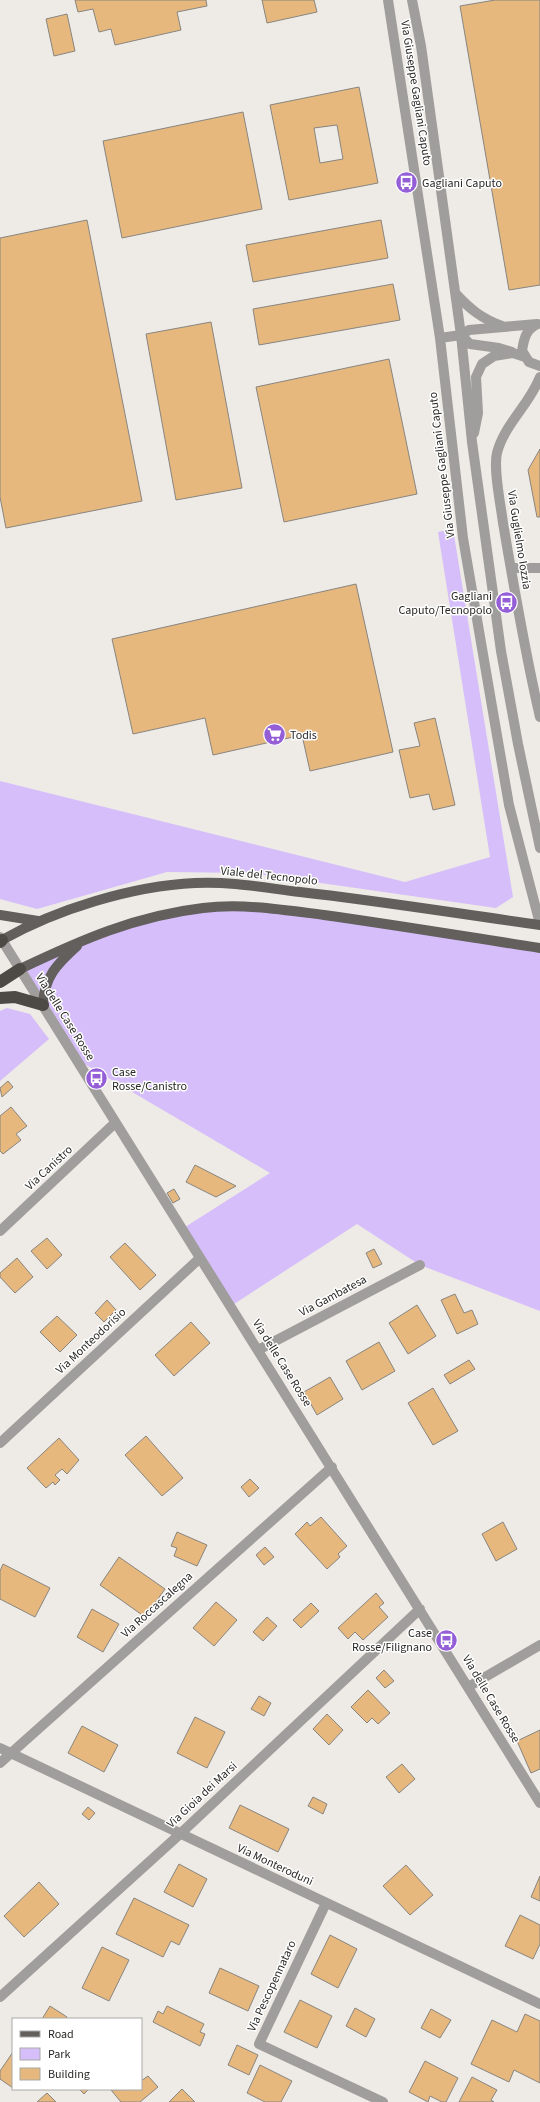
<svg xmlns="http://www.w3.org/2000/svg" width="540" height="2102" font-family="'Source Sans 3',sans-serif">
<rect width="100%" height="100%" fill="#eeeae5"/>
<path fill="#d6befb" d="M453 529 513 897 496 908 251 873 167 872 37 909 0 899V781L405 882 490 857 438 532Z
M263 908 540 948V1311L420 1265 357 1224 231 1306 182 1229 270 1173 76 1059 20 969 93 936 176 912Z
M7 1008 30 1014 49 1039 0 1081V1011Z"/>
<path fill="#e6b87d" stroke="#888580" fill-rule="evenodd" d="M75 0H206L207 6 177 12 181 30 115 45 111 29 99 32 93 9 78 12Z
M262 0H314L317 12 267 23Z
M495 0H540V285L509 290 460 6Z
M67 14 75 51 54 56 46 19Z
M359 87 378 183 289 200 270 105ZM337 125 343 159 320 163 314 128Z
M243 112 262 209 122 238 103 141Z
M87 220 142 501 6 528 0 497V238Z
M381 220 388 258 253 282 246 245Z
M393 284 400 320 259 345 253 309Z
M211 322 242 488 176 500 146 334Z
M389 359 417 494 284 522 256 387Z
M540 449V517H537L528 470Z
M356 584 393 752 310 771 302 735 213 755 205 718 133 734 112 639Z
M435 718 455 805 433 810 429 794 410 798 399 750 420 746 414 723Z
M8 1081 13 1087 2 1097 0 1088Z
M11 1107 27 1126 16 1134 21 1140 3 1154 0 1151V1116Z
M195 1165 236 1186 216 1197 186 1182Z
M174 1189 180 1199 173 1203 167 1193Z
M47 1238 62 1255 47 1269 31 1251Z
M125 1243 156 1275 140 1290 110 1257Z
M374 1249 382 1264 373 1268 366 1253Z
M17 1258 33 1277 15 1293 0 1277V1273Z
M455 1294 464 1313 472 1310 478 1324 457 1334 441 1300Z
M107 1300 116 1310 104 1322 95 1313Z
M417 1305 436 1336 408 1354 389 1323Z
M57 1316 77 1335 60 1352 40 1332Z
M191 1322 210 1343 174 1376 155 1355Z
M379 1342 395 1371 362 1390 346 1361Z
M469 1360 475 1369 450 1384 444 1375Z
M330 1377 343 1399 317 1415 304 1392Z
M433 1388 458 1431 433 1445 408 1403Z
M146 1436 183 1478 162 1496 125 1455Z
M59 1438 79 1460 67 1474 62 1469 55 1475 60 1480 55 1485 53 1482 46 1488 27 1468Z
M250 1479 259 1488 249 1497 241 1487Z
M321 1517 347 1546 338 1554 340 1557 327 1569 295 1534 307 1522 310 1526Z
M503 1522 517 1549 496 1561 482 1534Z
M177 1532 207 1545 197 1566 174 1556 177 1548 171 1546Z
M265 1547 274 1557 264 1565 256 1555Z
M119 1557 165 1589 145 1617 100 1585Z
M3 1564 50 1588 35 1617 0 1599V1571Z
M376 1593 384 1603 379 1607 388 1617 363 1640 355 1632 348 1639 338 1628Z
M216 1602 237 1620 214 1646 193 1628Z
M311 1603 319 1611 301 1628 293 1620Z
M92 1609 119 1624 103 1652 77 1637Z
M267 1617 277 1626 263 1641 253 1632Z
M384 1670 394 1681 385 1688 376 1678Z
M368 1690 390 1713 378 1724 372 1718 367 1723 351 1707Z
M259 1696 271 1703 264 1716 251 1709Z
M327 1714 343 1730 329 1745 313 1729Z
M195 1717 225 1732 207 1768 177 1753Z
M82 1726 118 1745 104 1772 68 1753Z
M540 1730V1769L531 1773 517 1741Z
M402 1764 415 1779 399 1793 386 1777Z
M313 1797 327 1804 323 1814 308 1806Z
M240 1805 289 1829 278 1852 229 1828Z
M88 1807 95 1813 89 1820 82 1814Z
M179 1864 207 1879 193 1907 164 1892Z
M406 1865 433 1895 410 1915 383 1886Z
M540 1876V1901L531 1897Z
M39 1882 59 1904 24 1937 4 1916Z
M134 1898 189 1925 179 1945 171 1941 163 1957 116 1934Z
M520 1915 540 1925V1944L533 1959 505 1946Z
M330 1935 357 1949 338 1988 311 1974Z
M102 1947 129 1960 109 2001 82 1988Z
M220 1968 259 1986 248 2011 209 1993Z
M300 2000 332 2016 317 2048 284 2032Z
M50 2006 67 2017 66 2019H42Z
M167 2006 204 2024 200 2032 205 2034 200 2046 153 2022 158 2011 163 2014Z
M355 2008 375 2019 366 2037 346 2026Z
M431 2009 451 2020 440 2038 421 2028Z
M525 2014 540 2021V2083L514 2070 509 2082 471 2064 492 2020 517 2032Z
M237 2045 258 2055 249 2075 228 2065Z
M13 2052V2088L0 2079V2071Z
M425 2061 458 2078 446 2102H442L430 2096 428 2102 409 2092Z
M260 2065 292 2081 281 2102H265L247 2093Z
M148 2076 158 2087 140 2102H121L111 2090 141 2089V2081Z
M472 2077 497 2090 491 2100 494 2102H459Z
M79 2089H89L84 2094Z
M182 2089 195 2102H169Z
M47 2093 56 2102H37Z"/>
<g fill="none" stroke-linecap="round" stroke-linejoin="round">
<path stroke="#a09e9c" stroke-width="10" d="M388 0 440 338 463 538 509 805 540 924
M412 0 421 46 461 335 472 442 501 651 518 744 540 848
M456 294C471 310 481 318 502 326
M538 324C526 329 524 338 522 351L529 362 540 366
M461 335 470 344 499 348 512 352
M440 338 461 335 469 330 537 324
M540 377C529 405 504 425 497 453 493 469 501 506 503 523 514 588 525 653 540 717
M474 433 478 413 476 377 482 364 494 356 513 353 525 357
M511 568H540
M0 937 540 1803
M0 1231 115 1123
M258 1350 420 1265
M0 1443 200 1258
M468 1687 540 1645
M0 1748 540 2004
M0 1763 332 1467
M326 1903 259 2044 383 2102
M0 1997 180 1834 420 1609"/>
<path stroke="#625f5c" stroke-width="10" d="M0 915 38 921
M2 940C57 909 132 886 195 883 230 881 266 888 300 892 381 901 460 914 540 925
M20 969C81 940 135 916 203 908 243 903 285 910 324 915 396 925 468 937 540 948
M43 1005C44 977 57 964 77 946"/>
<path stroke="#4d4945" stroke-width="12" d="M0 942 2 940
M0 982 20 969
M0 998 15 997 43 1005"/>
</g>
<defs>
<symbol id="bus-disc" viewBox="-11 -11 22 22"><circle r="9.5" fill="#945ed7" stroke="#fff"/><path d="M-5-6H5V4H4V6H2V4H-2V6H-4V4H-5ZM-3.5-4V0h7V-4ZM-3.5 1.2v1.5H-2V1.2ZM2 1.2v1.5H3.5V1.2Z" fill="#fff"/></symbol>
<symbol id="supermarket-disc" viewBox="-11 -11 22 22"><circle r="9.5" fill="#945ed7" stroke="#fff"/><path d="M-6-5.5h2.5l.6 2H6L4.5 2H-2.5L-4.4-4H-6ZM-1.5 3.2a1.3 1.3 0 1 0 .1 0ZM3 3.2a1.3 1.3 0 1 0 .1 0Z" fill="#fff"/></symbol>
</defs>
<g fill-rule="evenodd">
<use href="#bus-disc" x="394" y="170" width="25" height="25"/>
<use href="#bus-disc" x="494" y="590" width="25" height="25"/>
<use href="#supermarket-disc" x="262" y="722" width="25" height="25"/>
<use href="#bus-disc" x="84" y="1066" width="25" height="25"/>
<use href="#bus-disc" x="434" y="1628" width="25" height="25"/>
</g>
<g text-anchor="middle" dominant-baseline="central" stroke-width="3" stroke-linejoin="round" paint-order="stroke">
<g font-size="12" fill="#292826" stroke="#fff">
<text transform="translate(416 93) rotate(81)">Via Giuseppe Gagliani Caputo</text>
<text transform="translate(442 465) rotate(-97)">Via Giuseppe Gagliani Caputo</text>
<text transform="translate(519 540) rotate(81)">Via Guglielmo Iozzia</text>
<text transform="translate(269 876) rotate(6)">Viale del Tecnopolo</text>
<text transform="translate(65 1017) rotate(58)">Via delle Case Rosse</text>
<text transform="translate(49 1168) rotate(-43)">Via Canistro</text>
<text transform="translate(333 1296) rotate(-28)">Via Gambatesa</text>
<text transform="translate(91 1341) rotate(-43)">Via Monteodorisio</text>
<text transform="translate(282 1363) rotate(58)">Via delle Case Rosse</text>
<text transform="translate(157 1605) rotate(-42)">Via Roccascalegna</text>
<text transform="translate(491 1699) rotate(59)">Via delle Case Rosse</text>
<text transform="translate(202 1795) rotate(-43)">Via Gioia dei Marsi</text>
<text transform="translate(275 1865) rotate(25)">Via Monteroduni</text>
<text transform="translate(272 1986) rotate(-65)">Via Pescopennataro</text>
</g>
<g font-size="12" fill="#292826" stroke="#fff" text-anchor="start">
<text x="422" y="183">Gagliani Caputo</text>
<text x="492" y="596" text-anchor="end">Gagliani<tspan x="492" dy="14">Caputo/Tecnopolo</tspan></text>
<text x="290" y="735">Todis</text>
<text x="112" y="1072">Case<tspan x="112" dy="14">Rosse/Canistro</tspan></text>
<text x="432" y="1633" text-anchor="end">Case<tspan x="432" dy="14">Rosse/Filignano</tspan></text>
</g>
</g>
<rect x="12" y="2018" width="130" height="72" fill="#ffffff" stroke="#a9a9a8"/>
<rect x="20" y="2031" width="20" height="6" fill="#625f5c" stroke="#a9a9a8"/>
<text x="48" y="2038" font-size="12" fill="#292826">Road</text>
<rect x="20" y="2048" width="20" height="12" fill="#d6befb" stroke="#a9a9a8"/>
<text x="48" y="2058" font-size="12" fill="#292826">Park</text>
<rect x="20" y="2068" width="20" height="12" fill="#e6b87d" stroke="#a9a9a8"/>
<text x="48" y="2078" font-size="12" fill="#292826">Building</text>
</svg>
